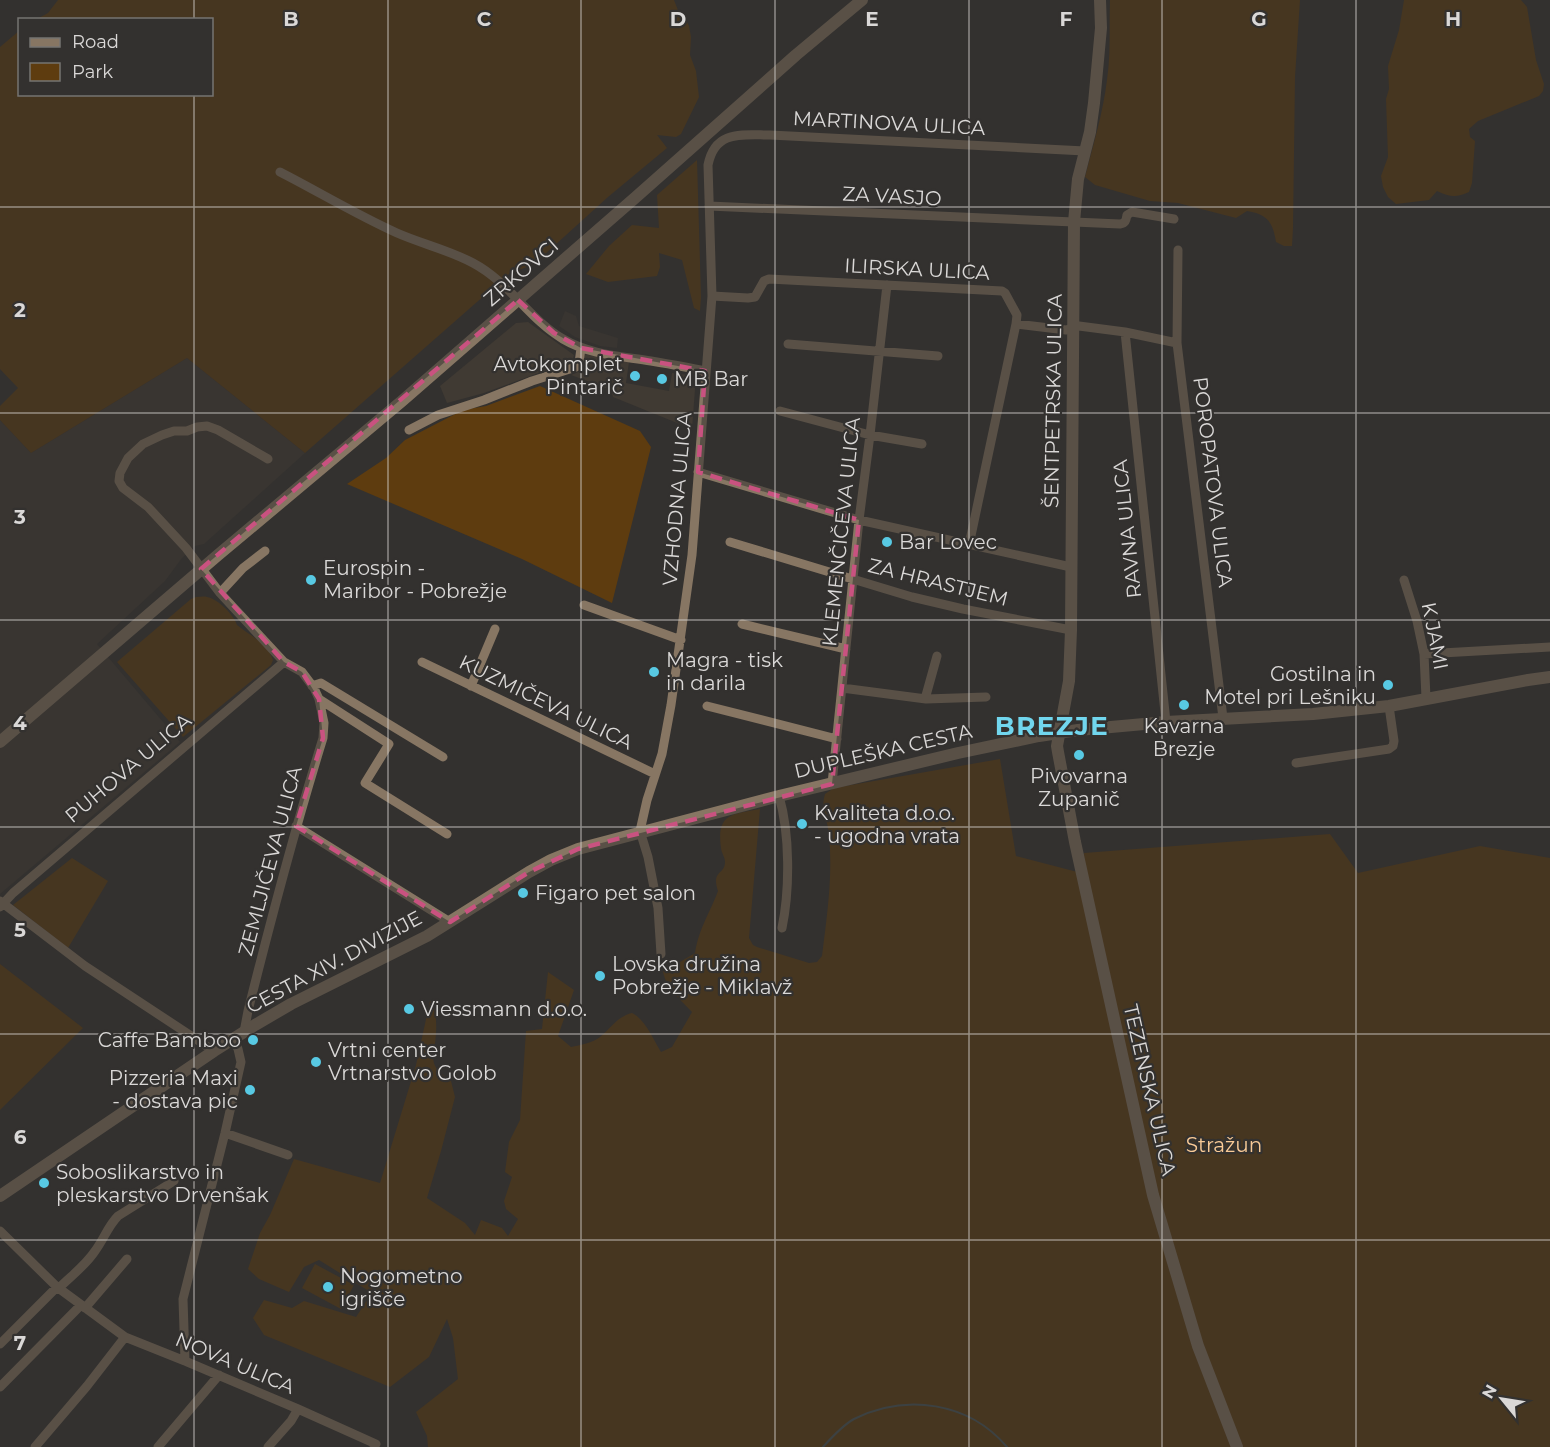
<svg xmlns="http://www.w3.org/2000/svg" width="1550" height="1447" font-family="Montserrat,sans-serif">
<rect width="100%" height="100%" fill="#33312f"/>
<path fill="#403a33" d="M565 311 576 316 579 326 618 338 617 348 600 346 575 337 559 326Z
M528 322 574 355 573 359 571 361 484 393 447 403 440 386 516 323Z
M583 354 629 362 626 383 669 391 672 373 696 376 692 429 613 397 611 390 571 375 581 371 584 367Z
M187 358 305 453 204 544 195 546 182 558 165 581 97 644 180 742 0 894V420L31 453Z"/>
<path fill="#5e3c0f" d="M58 0H674L679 13 686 20 689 26 691 37 690 55 696 71 699 97 681 134 676 137 657 135 667 148 608 197 533 265 510 273 305 453 187 358 31 453 0 420V406L18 388 0 369V47L19 31 20 94H212V20L37 19 48 13Z
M1110 0H1300L1295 77 1293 228 1292 246H1284L1276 242C1273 222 1267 214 1247 211L1236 218 1178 203 1150 201 1095 185 1085 177C1093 145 1103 113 1107 80 1111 53 1109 27 1110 0Z
M1404 0H1521L1527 7 1536 60 1544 84 1543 91 1539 96 1478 121 1469 129 1470 137 1475 141 1472 183 1469 192C1456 198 1450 197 1437 191L1429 200 1396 204 1388 197 1383 187 1381 176 1388 157 1386 99 1389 89 1388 66 1399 30Z
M697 160 701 297 700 311 694 308 682 260 659 253 660 267 657 276 608 282 586 274 609 246 632 225 659 228 657 195Z
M540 386 640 431 651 447 612 603 522 559 347 484 386 458 405 440 463 410 486 406Z
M196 597C200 597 204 596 207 597 218 599 234 615 237 625 250 636 267 642 273 660L271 665 183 737 117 662 191 599Z
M1000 759 1016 856 1085 874 1084 853 1330 834 1358 873 1480 846 1550 858V1447H428L427 1436 416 1412 458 1379 453 1338 447 1319 429 1357 390 1387 264 1335 253 1318 264 1300 292 1308 304 1301 356 1317 372 1293 319 1260 304 1267 289 1292 259 1279 248 1269 260 1233 270 1215 294 1159 380 1183 416 1065 430 1001 434 1004C435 1013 437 1023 436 1032 435 1059 425 1063 451 1081L455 1097 441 1151 427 1198 465 1223 475 1235 481 1220 502 1228 508 1236 518 1219 506 1209 504 1201 512 1177 505 1172 509 1142 520 1120 526 1031 542 1029 548 972 574 990 558 1036 571 1047C580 1045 593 1043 600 1037 611 1028 618 1016 632 1013 645 1019 653 1039 661 1052L672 1047 692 1012C681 1000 665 987 663 971L673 974 680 962 695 953C699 928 709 915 718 891 711 870 725 875 725 862 725 857 721 852 721 848 716 813 733 814 760 809L749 938 753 945 757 947 809 963 817 962 822 956C827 916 833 875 829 835 828 819 820 811 825 794L834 788Z
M72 858 108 881 68 948 13 905Z
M0 964 83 1028 0 1110Z
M315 1264 354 1285 341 1309 302 1288Z"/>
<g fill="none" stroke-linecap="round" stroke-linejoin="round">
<path stroke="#47565a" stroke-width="2" d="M823 1447C832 1437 843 1425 854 1419 906 1393 969 1402 1007 1447"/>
<path stroke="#877663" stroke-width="9" d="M280 172C319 192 357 215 397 233 422 244 449 250 473 263 509 282 529 319 563 339 590 355 621 356 651 361 669 364 687 367 705 371
M709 206 1120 224C1126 223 1126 220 1127 215L1132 212 1174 219
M1178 250 1177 343 1223 718
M712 296 748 298 755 297 764 281 769 279 1002 291 1005 293 1017 315 1016 324 969 545
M1016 324 1066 330 1079 326 1125 332 1177 343
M1125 332 1166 722
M788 344 938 356
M780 411 870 435 922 444
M409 430 438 415 484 400 532 381 576 367 579 363 581 348
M698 472 859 520 1071 567
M730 542 912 597 963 609 1071 630
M1404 580 1417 621 1424 654 1426 698
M220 593 243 568 265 551
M584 605 681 640
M742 624 846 649
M1424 654 1550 647
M422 662 655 774
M312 686 321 683 443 757
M471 686 495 629
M842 688 926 699 986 697
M319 699 389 744 365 783 447 834
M925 699 937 656
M707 706 837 739
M1296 763 1389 749 1393 746 1394 741 1389 706
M832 784 859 520 870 435 887 285
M779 796C790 834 790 889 782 928
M296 826 450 922
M0 901 85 966 214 1051
M0 907 13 893 284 662
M661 954 658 908 648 857 640 831 647 800 662 754 671 705 692 555 712 296 708 165C715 130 741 135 770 135L1085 151
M244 1032 248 1011C271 919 295 828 323 738L324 723 319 699 314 688 302 672 284 662 220 593 186 548 148 507 123 488 119 481 120 473 128 458 143 444 162 435 174 431H187L197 427 207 426 218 430 268 459
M225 1133 288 1155
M0 1231 57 1287 125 1337 185 1361 298 1409 376 1444 374 1447
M59 1288C71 1276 86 1265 95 1251 104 1239 108 1226 118 1216L174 1181
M85 1308 127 1259
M0 1344 57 1287
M185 1361 183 1299 225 1133 241 1062 238 1049 233 1039
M0 1387 81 1305
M35 1447 87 1386 125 1337
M158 1447 219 1375
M268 1447 291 1421 298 1409"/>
<path stroke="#877663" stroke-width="12" d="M1100 0 1101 28 1094 103 1090 132 1078 179 1074 222 1071 630 1069 681 1057 746 1058 752 1075 842 1153 1195 1198 1346 1237 1447
M0 742 218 555 402 401 636 197 796 55 862 0
M0 1196 214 1051 255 1025 291 1004 427 936 529 872 551 860 578 849 779 796 958 753 1039 736 1078 730 1166 722 1313 714 1389 706 1528 680 1550 677"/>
</g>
<path d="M0 0H1550V1447H0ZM518 300 554 333 581 348 705 371 698 472 859 520 832 784 578 849 529 872 450 922 296 826 323 738 319 699 302 672 284 662 201 569Z" fill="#33312f" fill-opacity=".55" fill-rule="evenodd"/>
<path fill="none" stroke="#c95280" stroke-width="4.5" stroke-dasharray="12 8" stroke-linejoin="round" d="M518 300 554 333 581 348 705 371 698 472 859 520 832 784 578 849 529 872 450 922 296 826 323 738 319 699 302 672 284 662 201 569Z"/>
<path fill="none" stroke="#dad8d7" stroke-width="1.5" stroke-opacity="0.55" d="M194 0V20M388 0V1447M581 0V1447M775 0V1447M969 0V1447M1162 0V1447M1356 0V1447M194 94V1447M0 207H1550M0 413H1550M0 620H1550M0 827H1550M0 1034H1550M0 1240H1550"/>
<g fill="#58c9e3" stroke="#33312f" stroke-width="2">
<circle cx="635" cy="376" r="6"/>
<circle cx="662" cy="379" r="6"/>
<circle cx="887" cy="542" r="6"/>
<circle cx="311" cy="580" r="6"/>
<circle cx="654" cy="672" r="6"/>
<circle cx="1388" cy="685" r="6"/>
<circle cx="1184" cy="705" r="6"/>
<circle cx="1079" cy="755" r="6"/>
<circle cx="802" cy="824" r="6"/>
<circle cx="523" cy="893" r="6"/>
<circle cx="600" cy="976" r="6"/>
<circle cx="409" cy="1009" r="6"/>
<circle cx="253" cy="1040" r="6"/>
<circle cx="316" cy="1062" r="6"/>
<circle cx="250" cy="1090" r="6"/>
<circle cx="44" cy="1183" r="6"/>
<circle cx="328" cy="1287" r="6"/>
</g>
<g text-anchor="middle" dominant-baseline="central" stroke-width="4.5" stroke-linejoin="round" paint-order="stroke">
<g font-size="20" fill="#dad8d7" stroke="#33312f">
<text transform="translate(889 123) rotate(3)">MARTINOVA ULICA</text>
<text transform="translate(892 196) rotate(3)">ZA VASJO</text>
<text transform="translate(917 269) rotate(3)">ILIRSKA ULICA</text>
<text transform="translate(521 272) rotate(-41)">ZRKOVCI</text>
<text transform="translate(1053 401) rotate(-89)">ŠENTPETRSKA ULICA</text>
<text transform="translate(1213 482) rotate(83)">POROPATOVA ULICA</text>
<text transform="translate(677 499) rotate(-85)">VZHODNA ULICA</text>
<text transform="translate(1127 529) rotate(-96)">RAVNA ULICA</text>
<text transform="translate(841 532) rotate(-84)">KLEMENČIČEVA ULICA</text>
<text transform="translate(938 582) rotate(14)">ZA HRASTJEM</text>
<text transform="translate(1435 636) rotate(79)">K JAMI</text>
<text transform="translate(546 702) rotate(26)">KUZMIČEVA ULICA</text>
<text transform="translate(883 751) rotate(-13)">DUPLEŠKA CESTA</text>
<text transform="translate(128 768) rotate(-40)">PUHOVA ULICA</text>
<text transform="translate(270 861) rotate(-75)">ZEMLJIČEVA ULICA</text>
<text transform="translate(334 962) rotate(-28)">CESTA XIV. DIVIZIJE</text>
<text transform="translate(1150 1090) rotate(77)">TEZENSKA ULICA</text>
<text transform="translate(235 1363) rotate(23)">NOVA ULICA</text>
</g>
<g font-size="20" fill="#dad8d7" stroke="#33312f" text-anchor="start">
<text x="623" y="364" text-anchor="end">Avtokomplet<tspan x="623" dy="23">Pintarič</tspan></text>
<text x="674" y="379">MB Bar</text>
<text x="899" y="542">Bar Lovec</text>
<text x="323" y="568">Eurospin -<tspan x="323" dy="23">Maribor - Pobrežje</tspan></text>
<text x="666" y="660">Magra - tisk<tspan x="666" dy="23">in darila</tspan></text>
<text x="1376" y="674" text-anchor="end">Gostilna in<tspan x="1376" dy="23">Motel pri Lešniku</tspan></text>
<text x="1184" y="726" text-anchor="middle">Kavarna<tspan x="1184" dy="23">Brezje</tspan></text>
<text x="1079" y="776" text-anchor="middle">Pivovarna<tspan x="1079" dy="23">Zupanič</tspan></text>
<text x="814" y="813">Kvaliteta d.o.o.<tspan x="814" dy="23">- ugodna vrata</tspan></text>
<text x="535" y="893">Figaro pet salon</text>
<text x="612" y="964">Lovska družina<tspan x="612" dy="23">Pobrežje - Miklavž</tspan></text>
<text x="421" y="1009">Viessmann d.o.o.</text>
<text x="241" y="1040" text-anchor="end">Caffe Bamboo</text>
<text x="328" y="1050">Vrtni center<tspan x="328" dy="23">Vrtnarstvo Golob</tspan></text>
<text x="238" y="1078" text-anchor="end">Pizzeria Maxi<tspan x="238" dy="23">- dostava pic</tspan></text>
<text x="56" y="1172">Soboslikarstvo in<tspan x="56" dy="23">pleskarstvo Drvenšak</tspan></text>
<text x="340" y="1276">Nogometno<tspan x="340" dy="23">igrišče</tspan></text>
</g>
<g font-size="20" fill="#f9ca96" stroke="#33312f">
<text x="1224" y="1145">Stražun</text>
</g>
<g font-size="26" font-weight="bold" letter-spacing="1.5" fill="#71d6ee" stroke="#33312f">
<text x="1052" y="726">BREZJE</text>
</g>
</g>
<g font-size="20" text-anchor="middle" font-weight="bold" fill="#dad8d7" stroke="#33312f" stroke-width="4.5" stroke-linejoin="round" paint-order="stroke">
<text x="291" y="26">B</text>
<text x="484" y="26">C</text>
<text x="678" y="26">D</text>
<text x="872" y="26">E</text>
<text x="1066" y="26">F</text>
<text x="1259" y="26">G</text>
<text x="1453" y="26">H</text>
<text x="20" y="317">2</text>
<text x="20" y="524">3</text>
<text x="20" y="730">4</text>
<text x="20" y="937">5</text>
<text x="20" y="1144">6</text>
<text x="20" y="1350">7</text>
</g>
<rect x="18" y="18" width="195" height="78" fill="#33312f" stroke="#767472" stroke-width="1.5"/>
<rect x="30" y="38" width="30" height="9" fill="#877663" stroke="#767472" stroke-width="1.5"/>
<text x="72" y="48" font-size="18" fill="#dad8d7">Road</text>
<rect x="30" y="63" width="30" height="18" fill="#5e3c0f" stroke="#767472" stroke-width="1.5"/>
<text x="72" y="78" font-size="18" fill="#dad8d7">Park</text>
<g transform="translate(1502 1399) rotate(300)" stroke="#33312f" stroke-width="4.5" paint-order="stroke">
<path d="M0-4.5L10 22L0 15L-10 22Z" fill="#dad8d7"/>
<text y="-9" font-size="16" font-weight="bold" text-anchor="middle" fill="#dad8d7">N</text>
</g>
</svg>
